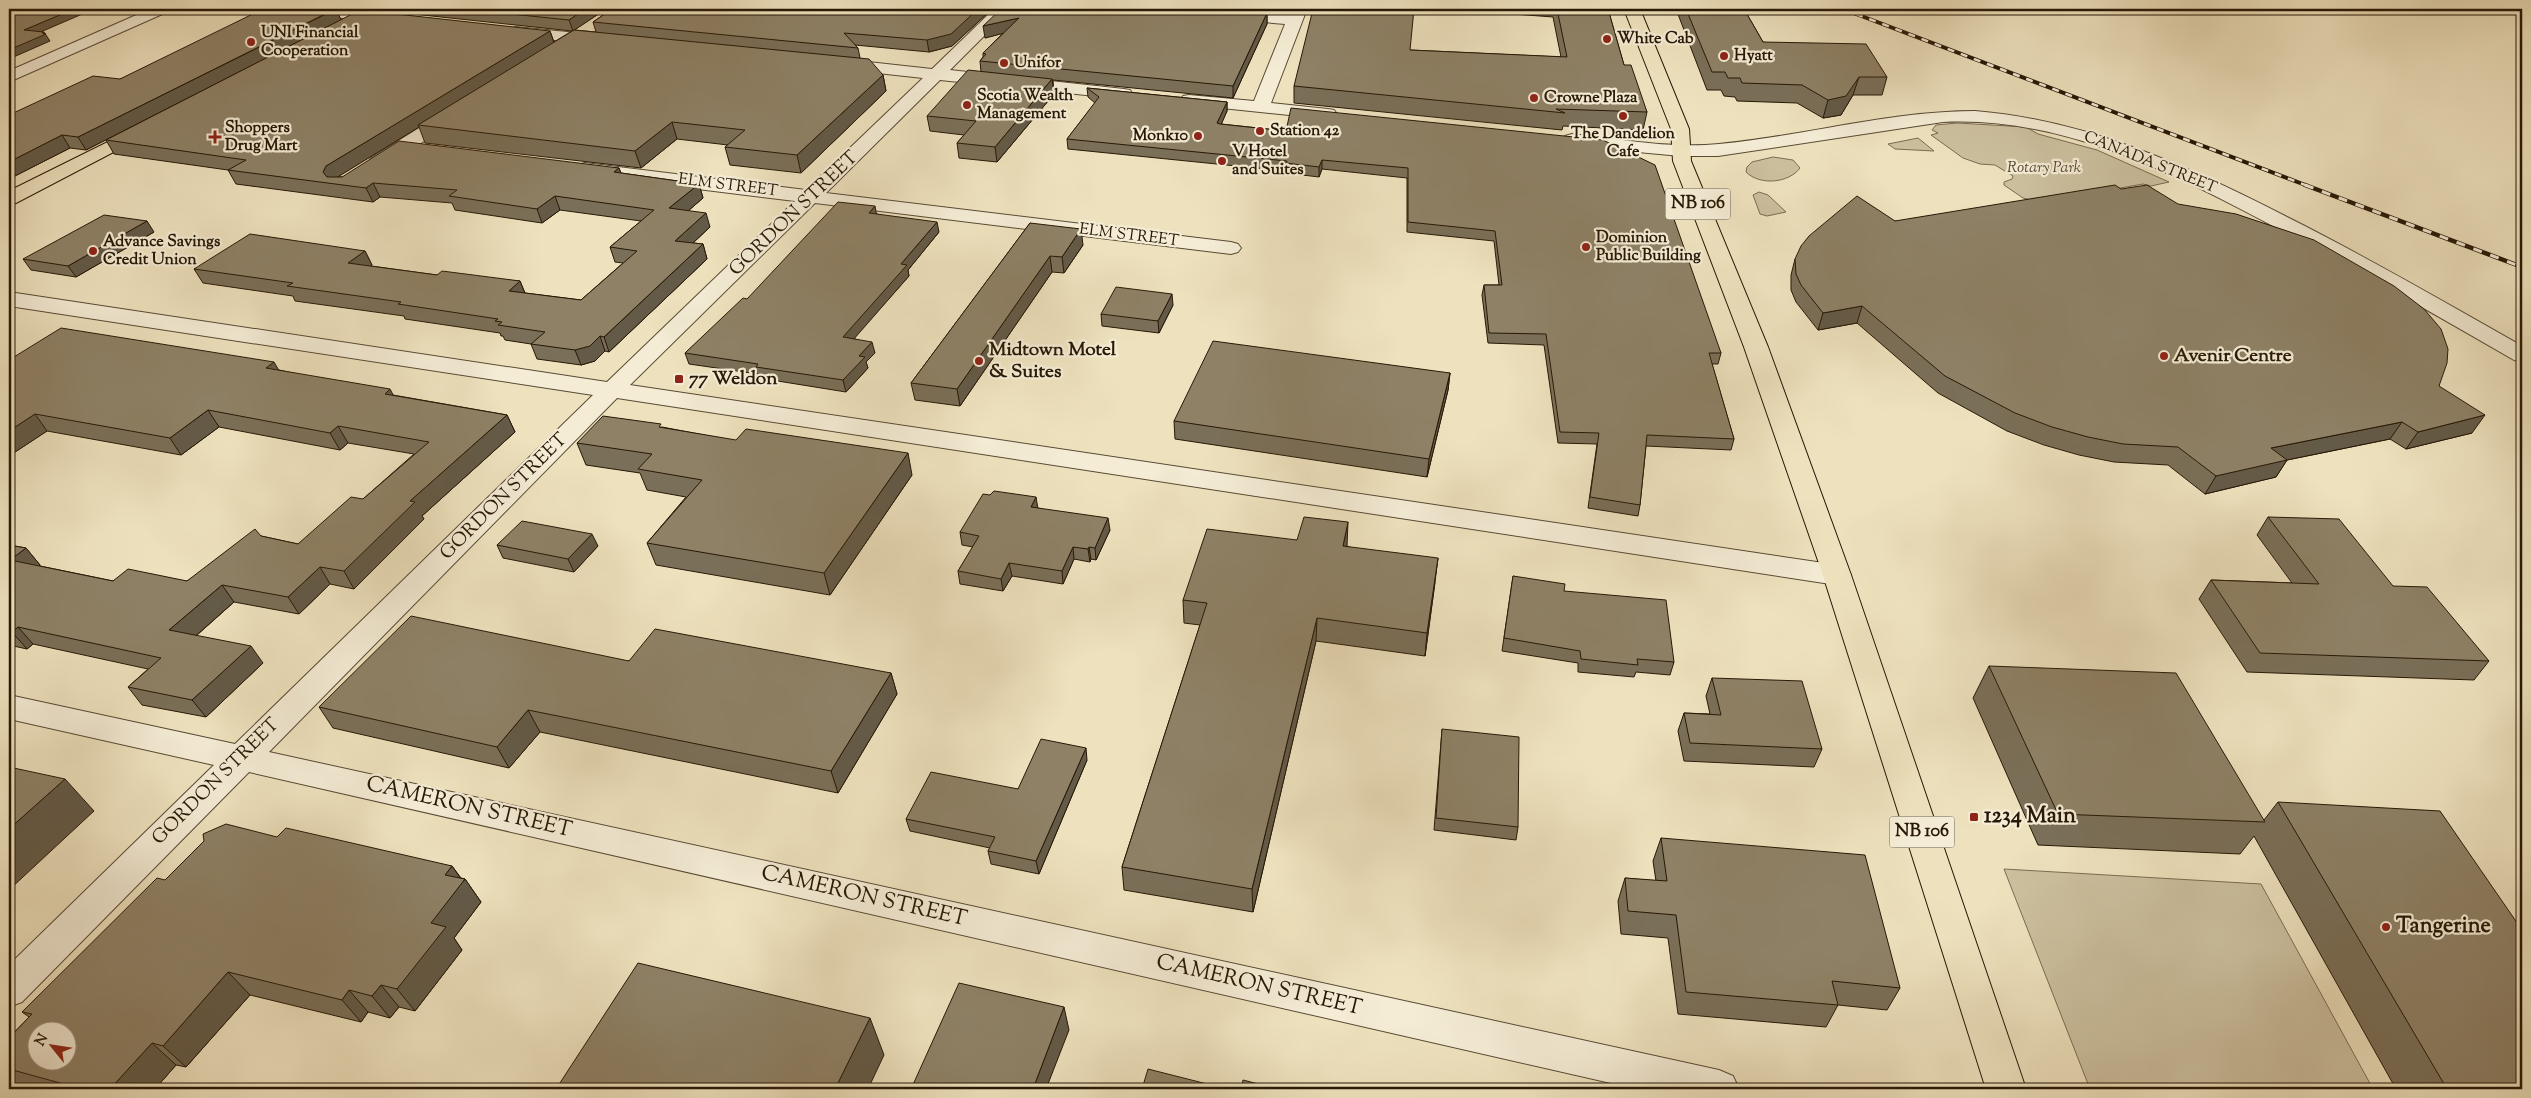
<svg xmlns="http://www.w3.org/2000/svg" width="2531" height="1098" font-family="'Sorts Mill Goudy',serif">
<rect width="100%" height="100%" fill="#eee2be"/>
<filter id="stains"><feTurbulence type="fractalNoise" baseFrequency=".004" numOctaves="4"/><feColorMatrix values="0 0 0 0 .2 0 0 0 0 .09 0 0 0 0 .02 0 0 0 .5 -.17"/></filter>
<radialGradient id="worn" r=".72"><stop offset=".6" stop-color="#630" stop-opacity="0"/><stop offset="1" stop-color="#630" stop-opacity=".3"/></radialGradient>
<path fill="#ccc09f" stroke="#7a6c52" d="M1957 123 2026 127 2038 134 2097 150 2169 182 2151 186 2143 184 2040 202 2023 198 2004 185V182L2012 179 2013 176 1995 165 1980 164 1963 158 1931 135 1938 133 1932 130 1936 125Z
M1918 138 1934 151 1895 149 1888 144Z
M1773 157 1793 160 1800 168C1789 183 1760 186 1746 172L1747 167 1752 162Z
M1759 192 1768 195 1786 212 1767 216 1760 214 1753 195Z
M2004 869 2261 884 2373 1089H2090Z"/>
<g fill="none" stroke-linecap="round" stroke-linejoin="round">
<defs>
<path id="minor" d="M150 9H170L167 12 9 82V71Z
M297 9C313 8 390 6 398 18L390 23 305 14Z
M994 9H1011L950 70 1124 89 1130 90 1133 94 1130 98 1124 99 940 80 826 193 1231 242 1238 244 1241 248 1238 252 1231 254 815 203 630 385 1837 565 1847 568 1851 575 1847 582 1837 585 617 398 269 752 1719 1070 1733 1076 1739 1089H1637L249 772 22 1002 9 1007V965L214 765 9 719V695L235 744 593 395 9 306V292L607 382 795 201 585 175 578 173 575 169 578 165 585 163 806 190 923 78 841 69 835 68 833 64 835 60 841 59 932 69Z
M1166 9H1222L1289 15 1291 9H1307L1271 103 1328 109 1334 110 1337 114 1334 118 1328 119 1183 104 1180 100 1183 96 1189 95 1254 101 1285 24 1174 14Z
M515 27 599 35 607 40 599 45 509 35 507 32Z
M454 109 460 110 463 114 460 118 385 166H371L369 162 371 158 448 110Z
M1975 111C2087 120 2188 166 2287 217 2367 257 2444 302 2522 346V362L2514 360C2434 314 2355 268 2273 226 2171 172 2061 116 1943 122L1718 156H1681L1572 146 1565 144 1563 140 1565 136 1572 134C1620 139 1671 149 1719 144 1805 136 1889 111 1975 111Z"/>
<path id="major" d="M366 9H385L344 32 338 34 330 29 332 26Z
M1624 9H1640L1689 129 1691 161 1768 347 1851 575 2026 1089H1986L1823 575 1744 347 1673 161 1671 129Z
M142 125 148 126 151 130 148 134 16 203 9 205V191Z"/>
</defs>
<use href="#minor" stroke="#594a34" stroke-width="2"/>
<use href="#major" stroke="#271806" stroke-width="2"/>
<use href="#minor" fill="#f4ecd5" fill-rule="evenodd"/>
<use href="#major" fill="#eee2be" fill-rule="evenodd"/>
<defs>
<path id="rail-far1" d="M1843 9 2308 186"/>
<path id="rail" d="M2305 185 2522 267"/>
</defs>
<use href="#rail-far1" stroke="#271806" stroke-width="4"/>
<use href="#rail" stroke="#271806" stroke-width="4.5"/>
<use href="#rail-far1" stroke="#f4ecd5" stroke-width="2.5" stroke-dasharray="7" stroke-linecap="butt"/>
<use href="#rail" stroke="#f4ecd5" stroke-width="3" stroke-dasharray="9" stroke-linecap="butt"/>
</g>
<path fill="#7a6f58" stroke="#271806" d="M336 9 341 20 86 150 70 148 9 179 120 79Z
M384 9H606L574 30 596 32 593 22 612 9H992L952 46 929 52 855 45 858 48 860 58 883 75 886 91 801 173 730 165 725 147 728 145 677 139 641 168 425 143 419 127 337 177 619 168 621 173 699 184 703 198 688 211 710 227 693 243 703 244 707 259 609 352 605 351 595 361 581 365 537 359 531 344 505 340 503 336H501L500 333 405 319 404 316 295 301 293 296 203 283 194 269 365 251 372 265 371 266 437 275 520 281 525 293 581 300 623 263 615 262 610 247 641 221 560 210 542 223 455 210 452 203 380 197 373 202 236 184 228 170 114 154 106 140 550 31 554 42 572 31 385 11Z
M1001 9 1267 13V24L1233 98 1053 80 1054 94 997 162 959 158 957 143 964 135 930 131 927 116 981 72 980 61 983 57V53L1003 33 985 38Z
M1240 9H1273V12Z
M1500 9H1608L1624 65 1647 112 1643 130 1563 126 1562 130 1294 103V86L1410 50 1561 57 1553 17 1500 13Z
M1676 9H1744L1763 42 1887 77 1882 95H1853L1841 115 1823 118 1797 103 1737 101 1735 97 1724 96 1721 90H1707Z
M1087 88 1227 102V111L1221 124 1286 131 1603 140 1721 353 1718 364H1712L1734 439 1731 450 1646 446 1640 505 1638 516 1588 508 1597 444 1558 443 1544 345 1488 343 1482 295 1484 285H1499L1494 241 1407 232V178L1322 169 1319 177 1286 173V171L1068 149 1067 139 1095 103 1088 97Z
M877 214 939 232 908 270 909 276 854 338 875 353 866 362 868 368 846 392 759 378 758 374 689 364 685 353 747 299Z
M1895 221 2439 386 2472 433 2406 449 2390 439 2287 460 2276 477 2205 494 2168 465 2114 462 2079 455 2044 445 2007 431 1938 393 1857 323 1818 330 1796 302 1791 290V275L1795 259Z
M1030 223 1083 245 1064 273 1052 272 960 406 915 400 911 383Z
M154 232 76 277 31 270 23 259Z
M1173 305 1159 333 1102 326 1101 314Z
M9 360 279 370 393 395 507 415 515 432 422 516 424 519 354 589 330 584 299 614 234 602 196 636 263 663 206 717 142 705 128 687 148 669 33 644 27 649 9 645V545L26 548 40 565V566L113 581H187L261 536 298 544 363 499 414 454 348 443 340 450 219 427 181 455 47 431 9 456Z
M1450 373 1448 390 1427 477 1175 439 1174 421Z
M662 427 912 475 830 595 656 565 647 543 686 497 647 490 640 473 586 465 577 443Z
M1038 508 1110 530 1096 560 1091 559 1090 562 1074 559 1063 584 1012 576 1003 591 960 584 958 571 973 547 962 545 960 532Z
M2268 517 2393 586 2489 661 2474 680 2247 672 2199 599 2211 580 2292 583 2257 535Z
M1297 540 1347 546 1435 582 1425 656 1316 641 1253 912 1124 890 1122 867 1200 625 1184 623 1183 600Z
M497 545 598 546 574 572 503 558Z
M1513 576 1564 591 1674 662 1670 675 1636 672 1634 677 1578 672V663L1502 651Z
M629 661 891 673 897 694 838 793 540 732 509 768 333 728 319 707Z
M1989 666 2264 820 2278 802 2522 1089H2396L2254 836 2240 854 2038 845 1973 698Z
M1712 678 1822 749 1814 767 1684 761 1678 731 1684 713 1710 714 1706 696Z
M1442 729 1518 827 1516 840 1434 830 1441 742Z
M1087 760 1039 874 991 864 988 851 990 848 910 831 906 819 1018 789Z
M1661 838 1900 988 1887 1010 1838 1005 1826 1027 1678 1014 1668 938 1621 934 1618 901 1625 878 1656 881 1653 861Z
M452 866 461 878 465 879 481 902 454 938 462 950 415 1011 399 1007 390 1018 368 1012 361 1022 250 995 186 1067 176 1065 155 1089H32L12 1084 9 1081V1038L29 1017 22 1012 165 880Z"/>
<path fill="#635a47" stroke="#271806" d="M74 9H94L29 37 24 30Z
M336 9 341 20 86 150 78 137Z
M585 9H606L573 31 569 20Z
M978 9H992L952 46 929 52 927 40Z
M1267 13V24L1233 98V86Z
M1019 18 1020 29 985 38 983 26Z
M550 31 554 43 418 125 419 127 328 183 323 172 326 166Z
M44 32 50 41 9 59V50Z
M883 75 886 91 801 173 797 155Z
M1859 77 1853 95 1841 115 1823 118 1828 100Z
M1052 79 1054 94 997 162 995 147Z
M1227 102V111L1218 132 1217 123Z
M672 122 677 139 641 168 635 151Z
M62 135 70 148 9 179V162Z
M1322 160V169L1319 177V167Z
M619 168 624 182 614 172Z
M373 183 380 197 373 202 366 188Z
M699 184 703 198 674 223 669 208Z
M555 196 560 210 542 223 537 209Z
M875 206 877 217 869 213Z
M706 213 710 227 680 255 675 241Z
M147 221 154 232 76 277 68 266Z
M937 222 939 232 908 270 909 276 846 348 843 337 901 264Z
M1081 229 1083 245 1064 273 1062 257Z
M703 244 707 259 609 352 604 337Z
M365 251 372 265 355 277 348 263Z
M1050 256 1052 272 960 406 957 389Z
M520 281 526 296 509 291Z
M1172 294 1173 305 1159 333 1158 321Z
M1862 306 1857 323 1818 330 1823 313Z
M600 336 605 351 595 361 581 365 575 350Z
M872 342 875 353 866 362 868 368 846 392 843 380 859 356Z
M274 362 284 379 266 368Z
M1450 373 1448 390 1427 477 1429 459Z
M390 389 399 406 385 394Z
M208 410 219 427 181 455 170 438Z
M35 414 47 431 9 456V431Z
M507 415 515 432 422 516 424 519 354 589 344 571 410 501Z
M2485 415 2472 433 2406 449 2418 432Z
M2402 422 2390 439 2287 460 2276 477 2205 494 2216 476 2271 448Z
M338 426 348 443 340 450 330 433Z
M908 453 912 475 830 595 824 573Z
M1036 497 1038 509 1031 507Z
M1108 518 1110 530 1096 560 1095 548Z
M1348 522 1347 546 1342 569 1343 546Z
M592 534 598 546 574 572 568 559Z
M1073 547 1074 559 1063 584 1062 571Z
M1089 547 1091 559 1090 562 1088 549Z
M26 548 40 565 25 577 10 560Z
M1438 558 1435 582 1425 656 1427 633Z
M1009 563 1012 576 1003 591 1001 579Z
M320 567 330 584 299 614 288 597Z
M222 585 234 602 182 648 169 630Z
M1317 618 1316 641 1253 912 1252 889Z
M18 627 33 644 27 649 12 632Z
M251 646 263 663 206 717 192 700Z
M891 673 897 694 838 793 831 771Z
M528 710 540 732 509 768 497 747Z
M1086 748 1087 760 1039 874 1036 861Z
M65 779 94 811 9 890V829Z
M452 866 463 882 465 879 481 902 454 938 462 950 415 1011 397 989 431 923 445 875Z
M228 972 250 995 186 1067 163 1046Z
M381 985 399 1007 390 1018 372 996Z
M349 990 368 1012 361 1022 342 1000Z
M1064 1007 1069 1030 1046 1089H1033Z
M870 1018 884 1055 868 1089H835Z
M152 1043 176 1065 155 1089H110Z"/>
<path fill="#8e8166" stroke="#271806" fill-rule="evenodd" d="M9 9H74L24 30 44 32 42 33 46 34 9 50Z
M263 9H335L78 137 62 135 9 162V115L93 76 120 79Z
M463 9H585L569 20Z
M612 9H978L951 34 927 40 844 33 858 48 593 22Z
M1001 9H1186L1267 13 1233 86 980 61 986 54 983 53 1019 18 983 26Z
M1313 9H1414L1410 50 1567 57 1557 9H1608L1624 65H1631L1647 112 1556 109 1565 113 1294 86Z
M1686 9H1744L1763 42 1866 44 1887 77H1859L1846 96 1828 100 1802 85 1742 83 1740 78H1728L1725 72H1712Z
M360 10 550 31 326 166 323 172 327 177H342L399 141 619 168 614 172 699 184 669 208 706 213 675 241 703 244 604 337 600 336 590 346 575 350 531 344 545 332 498 325 502 322 495 321 498 319 398 304 401 302 287 286 293 283 194 269 250 234 365 251 348 263 437 275 442 271 520 281 509 291 581 300 637 251 610 247 654 210 555 196 537 209 449 196 457 190 373 183 366 188 228 170 246 160 106 140Z
M574 30 869 59 883 75 797 155 725 147 745 130 672 122 635 151 418 125Z
M968 70 1052 79 995 147 957 143 976 121 927 116Z
M1087 88 1227 102 1217 123 1220 124 1286 131 1291 108 1603 140 1655 165 1721 353H1709L1734 439 1647 435 1640 505 1590 497 1599 433 1560 432 1546 334 1489 333 1484 285H1502L1495 231 1408 222V168L1322 160 1319 167 1286 163 1287 161 1067 139 1099 97Z
M2115 185 2121 189 2147 185 2178 204 2236 214 2314 240 2394 286 2424 309 2441 329 2448 349 2447 363 2439 386 2485 415 2418 432 2402 422 2271 448 2287 460 2216 476 2178 447 2123 444 2088 437 2052 427 2015 413 1945 376 1862 306 1823 313 1801 285 1796 274 1795 259 1801 246 1809 236 1857 196 1895 221Z
M838 202 875 206 869 213 937 222 901 264 907 265 843 337 872 342 859 356 865 357 843 380 756 367 758 364 685 353 743 298 747 299Z
M104 215 147 221 68 266 23 259Z
M1030 223 1081 229 1062 257 1050 256 957 389 911 383Z
M1116 287 1172 294 1158 321 1101 314Z
M61 328 274 362 266 368 390 389 385 394 507 415 410 501 415 502 344 571 320 567 288 597 222 585 169 630 251 646 192 700 128 687 161 658 18 627 12 632 9 631V545L26 548 10 560 113 581 128 569 187 581 255 529 261 536 298 544 351 497 363 499 429 442 338 426 330 433 208 410 170 438 35 414 9 431V360Z
M1213 341 1450 373 1429 459 1174 421Z
M603 416 661 424 659 427 736 440 746 429 908 453 824 573 647 543 702 480 638 469 652 454 577 443Z
M994 491 1036 497 1031 507 1108 518 1095 548 1089 547 1088 549 1073 547 1062 571 1009 563 1001 579 958 571 979 536 960 532 983 494 990 495Z
M1304 517 1348 522 1343 546 1438 558 1427 633 1317 618 1252 889 1122 867 1207 603 1183 600 1207 529 1297 540Z
M2268 517 2339 519 2393 586 2427 587 2489 661 2260 653 2211 580 2319 584Z
M522 521 592 534 568 559 497 545Z
M1513 576 1565 584 1564 591 1666 600 1674 662 1637 659 1638 665 1581 659 1580 651 1504 638Z
M411 616 629 661 655 629 891 673 831 771 528 710 497 747 319 707Z
M1989 666 2176 673 2265 822 2058 814Z
M1712 678 1802 681 1822 749 1690 743 1684 713 1721 715Z
M1442 729 1519 737 1518 827 1436 818Z
M1041 739 1086 748 1036 861 988 851 995 837 906 819 931 772 1018 789Z
M9 767 65 779 9 829Z
M2278 802 2440 811 2522 930V1089H2447Z
M226 824 277 837 286 828 330 838 452 866 445 875 465 879 431 923 446 927 397 989 381 985 372 996 349 990 342 1000 228 972 163 1046 152 1043 110 1089H82L9 1069V1038L32 1014 22 1012 157 878 165 880 204 841 203 834ZM38 1030H68V1060H38Z
M1661 838 1865 855 1900 988 1832 981 1838 1005 1686 992 1676 915 1628 911 1625 878 1667 881Z
M638 963 870 1018 835 1089H556Z
M959 983 1064 1007 1033 1089H911Z
M1148 1069 1227 1089H1142Z
M1243 1080 1278 1089H1241Z"/>
<g fill="#8f2418" stroke="#f4ecd5" stroke-width="2">
<circle cx="1607" cy="39" r="5"/>
<circle cx="251" cy="42" r="5"/>
<circle cx="1724" cy="56" r="5"/>
<circle cx="1004" cy="63" r="5"/>
<circle cx="1534" cy="98" r="5"/>
<circle cx="967" cy="105" r="5"/>
<circle cx="1623" cy="116" r="5"/>
<circle cx="1260" cy="131" r="5"/>
<circle cx="1198" cy="136" r="5"/>
<path d="M212.5 129.5h5v5h5v5h-5v5h-5v-5h-5v-5h5z"/>
<circle cx="1222" cy="161" r="5"/>
<circle cx="1586" cy="247" r="5"/>
<circle cx="93" cy="251" r="5"/>
<circle cx="2164" cy="356" r="5"/>
<circle cx="979" cy="361" r="5"/>
<rect x="674" y="374" width="10" height="10" rx="2.5"/>
<rect x="1969" y="812" width="10" height="10" rx="2.5"/>
<circle cx="2386" cy="927" r="5"/>
</g>
<g text-anchor="middle" dominant-baseline="central" stroke-width="4.5" stroke-linejoin="round" paint-order="stroke">
<g font-size="16" font-weight="bold" fill="#271806" stroke="#f4ecd5" text-anchor="start">
<text x="261" y="33">UNI Financial<tspan x="261" dy="18">Cooperation</tspan></text>
<text x="1617" y="39">White Cab</text>
<text x="1734" y="56">Hyatt</text>
<text x="1014" y="63">Unifor</text>
<text x="977" y="96">Scotia Wealth<tspan x="977" dy="18">Management</tspan></text>
<text x="1544" y="98">Crowne Plaza</text>
<text x="225" y="128">Shoppers<tspan x="225" dy="18">Drug Mart</tspan></text>
<text x="1270" y="131">Station 42</text>
<text x="1623" y="134" text-anchor="middle">The Dandelion<tspan x="1623" dy="18">Cafe</tspan></text>
<text x="1188" y="136" text-anchor="end">Monk10</text>
<text x="1232" y="152">V Hotel<tspan x="1232" dy="18">and Suites</tspan></text>
<text x="1596" y="238">Dominion<tspan x="1596" dy="18">Public Building</tspan></text>
<text x="103" y="242">Advance Savings<tspan x="103" dy="18">Credit Union</tspan></text>
</g>
<g font-size="16" fill="#271806" stroke="#f4ecd5">
<text transform="translate(2150 163) rotate(22)">CANADA STREET</text>
<text transform="translate(728 186) rotate(7)">ELM STREET</text>
<text transform="translate(1129 236) rotate(7)">ELM STREET</text>
</g>
<g font-size="16" font-style="italic" fill="#594a34" stroke="#f4ecd5">
<text x="2044" y="168">Rotary Park</text>
</g>
<g fill="#f4ecd5" stroke="#645844" stroke-width="1">
<rect x="1665.5" y="188.5" width="65" height="31" rx="4"/>
<rect x="1889.5" y="816.5" width="65" height="31" rx="4"/>
</g>
<g font-size="18" font-weight="bold" fill="#271806">
<text x="1698" y="204">NB 106</text>
<text x="1922" y="832">NB 106</text>
</g>
<g font-size="19" fill="#271806" stroke="#f4ecd5">
<text transform="translate(794 214) rotate(-44)">GORDON STREET</text>
<text transform="translate(504 497) rotate(-45)">GORDON STREET</text>
<text transform="translate(216 782) rotate(-45)">GORDON STREET</text>
</g>
<g font-size="19" font-weight="bold" fill="#271806" stroke="#f4ecd5" text-anchor="start">
<text x="989" y="350">Midtown Motel<tspan x="989" dy="22">&amp; Suites</tspan></text>
<text x="2174" y="356">Avenir Centre</text>
<text x="689" y="379">77 Weldon</text>
</g>
<g font-size="22" fill="#271806" stroke="#f4ecd5">
<text transform="translate(469 808) rotate(13)">CAMERON STREET</text>
<text transform="translate(864 897) rotate(13)">CAMERON STREET</text>
<text transform="translate(1259 986) rotate(13)">CAMERON STREET</text>
</g>
<g font-size="22" font-weight="bold" fill="#271806" stroke="#f4ecd5" text-anchor="start">
<text x="1984" y="817">1234 Main</text>
<text x="2396" y="927">Tangerine</text>
</g>
</g>
<rect width="2531" height="1098" fill="none" stroke="#eee2be" stroke-width="30"/>
<rect x="10" y="10" width="2511" height="1078" fill="none" stroke="#271806" stroke-width="2.5"/>
<rect x="15" y="15" width="2501" height="1068" fill="none" stroke="#271806"/>
<g transform="translate(52 1046) rotate(300)"><circle r="24" fill="#f4ecd5" stroke="#a29782"/>
<path d="M0-4L9 19L0 12L-9 19Z" fill="#8f2418"/>
<text y="-8" font-size="14" font-weight="bold" text-anchor="middle" fill="#271806">N</text>
</g>
<rect width="100%" height="100%" filter="url(#stains)"/>
<rect width="100%" height="100%" fill="url(#worn)"/>
</svg>
